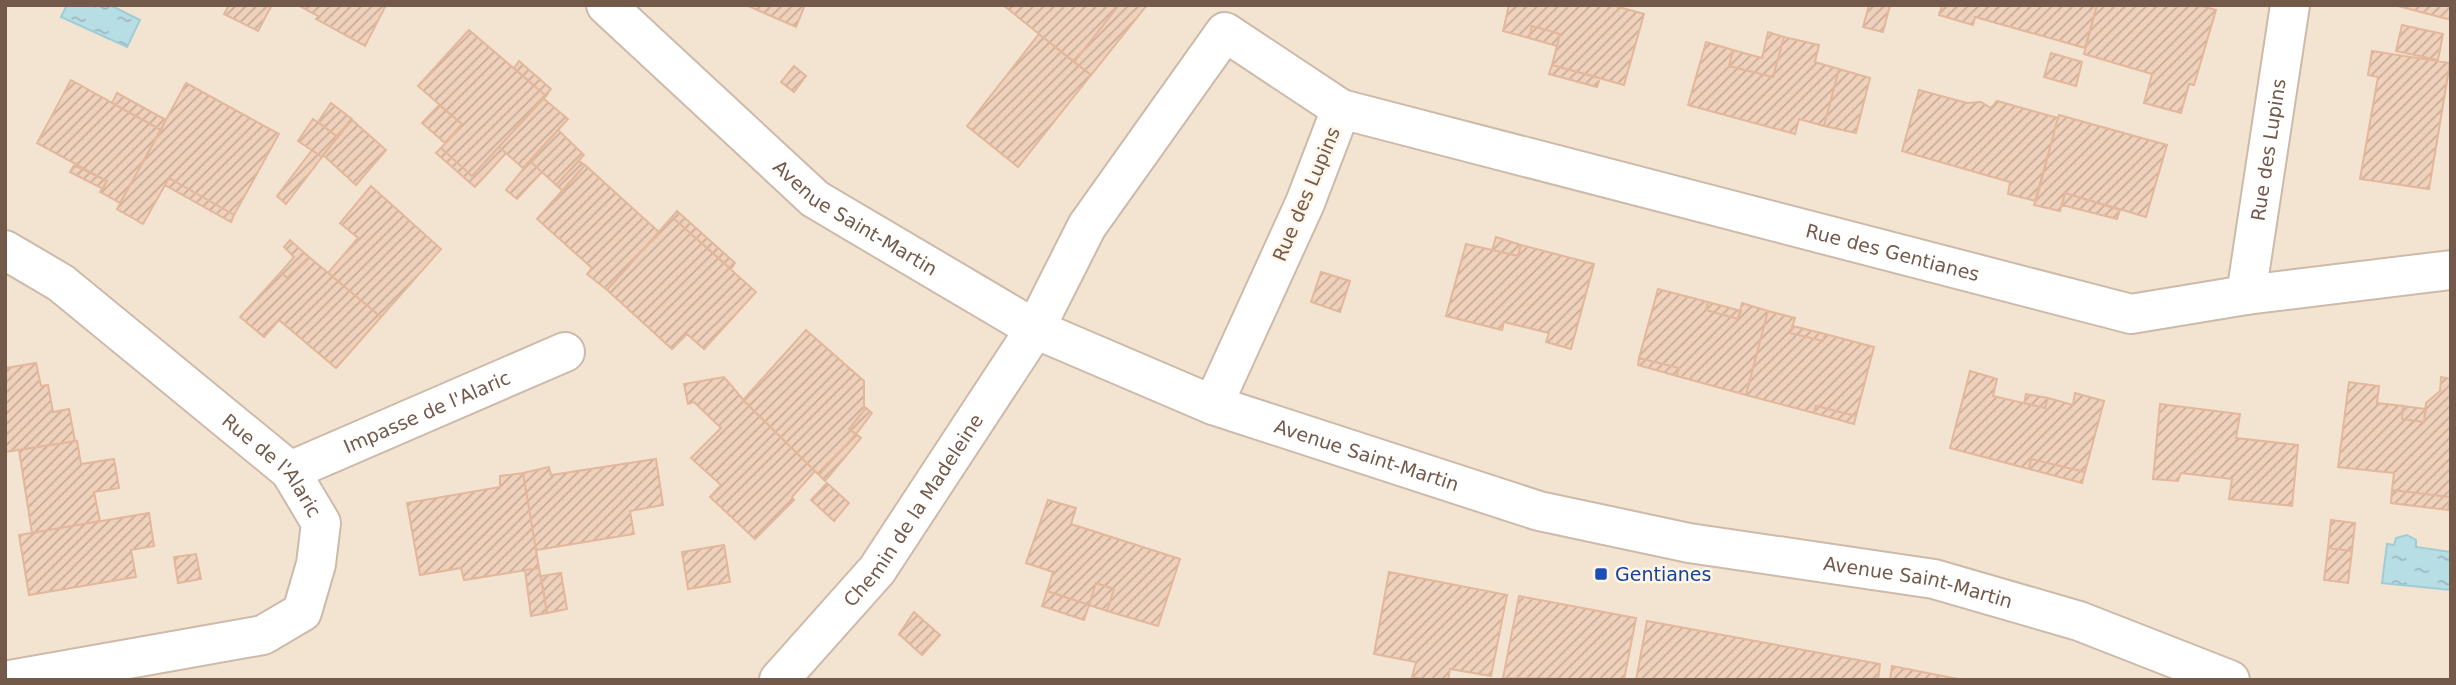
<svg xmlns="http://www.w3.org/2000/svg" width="2456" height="685" font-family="'DejaVu Sans',sans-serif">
<defs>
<pattern id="water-ripples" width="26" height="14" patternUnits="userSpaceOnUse" patternTransform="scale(1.75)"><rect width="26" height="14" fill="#b8dee5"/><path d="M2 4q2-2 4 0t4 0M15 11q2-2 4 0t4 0" fill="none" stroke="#9ab7bc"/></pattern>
<pattern id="building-hatch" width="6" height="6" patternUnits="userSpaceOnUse" patternTransform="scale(1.75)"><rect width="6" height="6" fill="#f0d1bb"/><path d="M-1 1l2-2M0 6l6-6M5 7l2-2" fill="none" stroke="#c7ad9a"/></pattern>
</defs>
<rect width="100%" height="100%" fill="#fcf2e3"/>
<path fill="#f3e4d1" d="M5 5H2451V680H5Z"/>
<path fill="url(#water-ripples)" stroke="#9ecdd6" stroke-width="2" d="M67 5H110L140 20 127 47 61 17Z
M2407 535 2416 540V547L2451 552V590L2382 583 2387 544 2394 545 2396 538Z"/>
<path fill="url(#building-hatch)" stroke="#e3b79c" stroke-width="2" d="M229 5H272L258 31 224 14Z
M298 5H386L365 46 316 19 318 16Z
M746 5H805L796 27Z
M1003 5H1119L1074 62Z
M1119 5H1147L1091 75 1074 62Z
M1509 5H1612L1644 14 1624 85 1552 65 1560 34 1532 26 1529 38 1503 31Z
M1869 5H1890L1883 32 1863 27Z
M1942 5H2097L2085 48 1975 17 1973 25 1939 15Z
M2097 5H2198L2216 10 2194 85 2189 84 2181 113 2144 103 2152 74 2084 54Z
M2394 5H2451V20Z
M2402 25 2443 34 2438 60 2396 51Z
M1532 26 1560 34 1557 46 1529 38Z
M469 30 546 96 472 176 441 148 462 124 418 86Z
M1768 32 1784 37 1773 77 1729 66 1733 50 1762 58Z
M1039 34 1091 75 1018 167 967 126Z
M1784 37 1819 45 1815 62 1839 69 1824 126 1799 119 1795 134 1688 105 1706 42 1733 50 1729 66 1773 77Z
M2372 51 2450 63 2429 189 2360 179 2378 77 2368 75Z
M2051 53 2082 62 2076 86 2044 77Z
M519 61 551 89 546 96 514 68Z
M1552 65 1600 78 1597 87 1549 74Z
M794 66 806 76 794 92 781 82Z
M1839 69 1870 78 1856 133 1824 126Z
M71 80 161 130 120 203 100 192 107 181 37 143Z
M186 83 279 134 234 215 169 178 143 224 117 209Z
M1919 90 1967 103 1981 102 1991 108 1997 101 2058 118 2036 201 2008 194 2010 182 1902 151Z
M117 93 166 120 161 130 112 103Z
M543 98 568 119 523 168 499 147Z
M331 103 352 119 338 137 318 122Z
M439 105 462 124 445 143 422 123Z
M2059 115 2167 145 2146 217 2065 193 2060 211 2034 205Z
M313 119 338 137 322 157 298 141Z
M351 119 386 150 356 185 323 155Z
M558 130 584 155 556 185 530 161Z
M499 147 506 153 475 187 436 153 441 148 472 176Z
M312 150 322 157 286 204 277 196Z
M530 161 542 172 517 199 506 190Z
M579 161 585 165 563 191 556 185Z
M74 165 107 181 103 189 70 172Z
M585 165 659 232 607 290 587 274 592 268 537 219Z
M169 178 234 215 231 222 165 185Z
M371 186 441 249 381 317 328 273 358 238 340 223Z
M2065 193 2120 210 2117 219 2062 205Z
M677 211 735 263 731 269 672 217Z
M672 217 756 292 704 349 687 334 672 349 607 290Z
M1496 237 1521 245 1518 256 1492 250Z
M290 240 309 257 287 278 281 272 294 257 284 247Z
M1466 244 1518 256 1521 245 1594 264 1571 349 1546 342 1549 333 1504 322 1502 330 1446 316Z
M309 257 381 317 336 368 279 320 264 337 240 317 281 272 287 278Z
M1321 272 1350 281 1340 312 1311 302Z
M1658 289 1708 302 1706 310 1738 319 1742 303 1768 311 1746 395 1677 376 1679 368 1639 358Z
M1708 302 1741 311 1738 319 1706 310Z
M1768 311 1795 318 1790 333 1823 341 1825 334 1874 347 1856 416 1816 406 1814 413 1746 395Z
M1793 326 1825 334 1823 341 1790 333Z
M806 330 864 381V407L866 408 849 429 856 434 819 475 743 400Z
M1639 358 1679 368 1677 376 1638 365Z
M36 363 41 386 48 385 53 412 69 409 75 441 5 452V368Z
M1970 371 1997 379 1993 396 2045 408 2048 398 2073 405 2075 393 2104 401 2085 472 2031 459 2029 469 1950 448Z
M724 377 746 403 815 471 792 497 794 500 755 539 710 497 721 485 691 458 721 428 694 402 688 404 684 384Z
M2441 377 2451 379 2450 497 2392 490 2394 473 2338 467 2349 382 2379 386 2377 403 2403 406 2402 419 2424 422 2426 403 2440 391Z
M2026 394 2048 398 2045 408 2024 403Z
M2160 404 2240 414 2236 438 2298 445 2292 506 2229 499 2232 479 2181 473 2178 481 2153 479Z
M1816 406 1856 416 1854 424 1814 413Z
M2403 406 2426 409 2424 422 2402 419Z
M866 408 872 413 856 434 849 429Z
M856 434 861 438 825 481 819 475Z
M77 441 81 464 114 459 119 488 94 492 100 521 32 533 19 450Z
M656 459 663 505 630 511 634 534 536 550 523 473 549 467 551 475Z
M2031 459 2085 472 2082 483 2029 469Z
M523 473 539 568 464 580 461 568 420 575 407 503 500 487V476Z
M827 483 849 503 834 521 811 500Z
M2392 490 2450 497 2448 510 2391 503Z
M1048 500 1076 508 1071 524 1180 559 1158 626 1107 611 1114 589 1096 583 1089 605 1047 591 1053 572 1026 563Z
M149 513 154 546 131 550 136 577 29 595 19 535Z
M2331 520 2355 523 2352 551 2328 548Z
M724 545 730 582 688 589 682 552Z
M2328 548 2352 551 2348 583 2324 580Z
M196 554 201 579 178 583 174 557Z
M539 568 547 613 531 616 525 570Z
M1389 572 1507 595 1491 676 1450 669 1448 680H1427L1412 677 1416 662 1374 654Z
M561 573 567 609 547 613 541 576Z
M1096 583 1114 589 1107 611 1089 605Z
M1047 591 1089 605 1084 620 1042 606Z
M1519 596 1636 618 1624 680 1503 678Z
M914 612 940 635 922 655 899 634Z
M1647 621 1880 664 1878 680H1636Z
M1892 666 1963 680H1890Z"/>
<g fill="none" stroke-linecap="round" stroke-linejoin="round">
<defs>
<g id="minor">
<path id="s1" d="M606 5 815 199 1035 329 1213 405 1539 511 1689 543 1934 579 2079 621 2230 680"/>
<path id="s2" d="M1341 109 2131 314 2246 295 2451 270"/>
<path id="s3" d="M5 250 61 283 290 471 321 523 316 564 302 612 263 635 10 680"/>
<path id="s4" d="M2246 295 2290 5"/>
<path id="s5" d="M290 471 565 352"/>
<path id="s6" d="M779 680 877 570 1035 329 1087 226 1225 32 1341 109 1305 203 1213 405"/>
</g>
</defs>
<use href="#minor" stroke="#cdbaaa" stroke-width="42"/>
<use href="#minor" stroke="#fff" stroke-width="38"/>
</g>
<rect fill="#1a4fb4" stroke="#fff6e9" stroke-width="2.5" x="1594" y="567" width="14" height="14" rx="3.5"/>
<g text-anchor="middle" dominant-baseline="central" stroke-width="5" stroke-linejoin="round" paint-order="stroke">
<g font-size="19" fill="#73594a" stroke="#fff6e9">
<text stroke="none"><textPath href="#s4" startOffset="147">Rue des Lupins</textPath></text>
<text transform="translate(1306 194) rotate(-67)">Rue des Lupins</text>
<text stroke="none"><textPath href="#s1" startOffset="329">Avenue Saint-Martin</textPath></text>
<text stroke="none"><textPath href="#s2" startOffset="570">Rue des Gentianes</textPath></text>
<text stroke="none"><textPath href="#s5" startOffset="149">Impasse de l'Alaric</textPath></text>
<text stroke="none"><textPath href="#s1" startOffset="896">Avenue Saint-Martin</textPath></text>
<text stroke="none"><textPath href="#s3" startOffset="345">Rue de l'Alaric</textPath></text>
<text stroke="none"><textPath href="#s6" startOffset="217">Chemin de la Madeleine</textPath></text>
<text stroke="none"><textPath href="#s1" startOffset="1463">Avenue Saint-Martin</textPath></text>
</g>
<g font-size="19" fill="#164399" stroke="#fff6e9" text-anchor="start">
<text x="1615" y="574">Gentianes</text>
</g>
</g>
<rect width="2456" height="685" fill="none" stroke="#73594a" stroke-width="14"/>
</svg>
